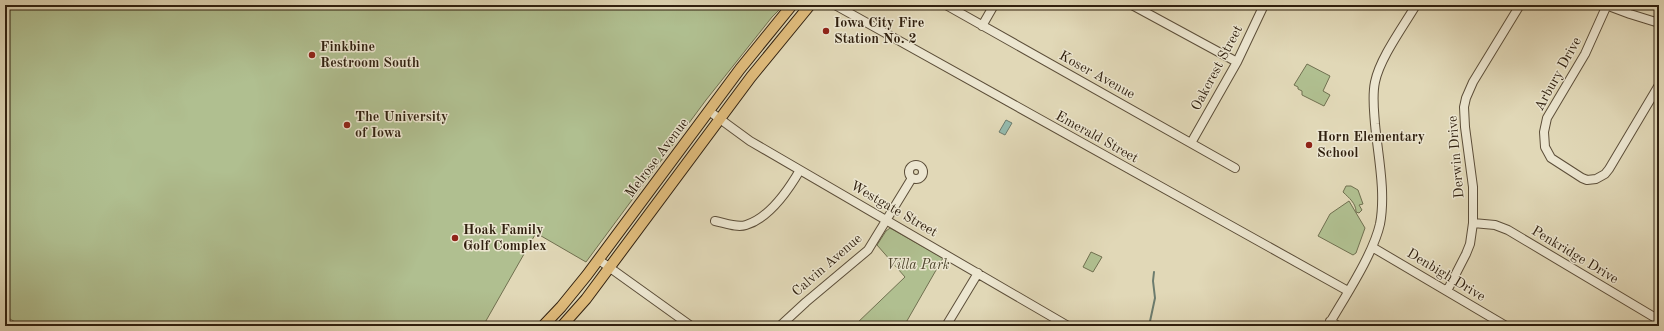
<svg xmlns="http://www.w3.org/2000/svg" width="1664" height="331" font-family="'Old Standard TT',serif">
<rect width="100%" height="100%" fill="#e1d8b7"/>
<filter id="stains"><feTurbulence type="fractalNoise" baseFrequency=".005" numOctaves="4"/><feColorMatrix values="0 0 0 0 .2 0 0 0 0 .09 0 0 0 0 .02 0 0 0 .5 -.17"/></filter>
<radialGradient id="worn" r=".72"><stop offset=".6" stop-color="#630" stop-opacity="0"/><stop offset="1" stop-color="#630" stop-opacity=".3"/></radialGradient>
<path fill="#b0bf90" stroke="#707050" d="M5 5H784L772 17 706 100 586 262 536 233 483 326H22L5 316Z
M1307 64 1330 76 1323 91 1330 95 1324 106 1302 95V91L1298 89V87L1294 85Z
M1346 186H1351L1358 190 1363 204 1359 205 1362 210 1359 213 1356 212C1356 203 1349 198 1343 192Z
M1349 201 1365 228 1356 253 1353 255 1318 236 1330 214Z
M890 228 943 258 904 326H854L905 277 877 245 886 231Z
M1091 252 1102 257 1093 272 1083 267Z"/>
<path fill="#94baad" stroke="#6c7c6e" d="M1006 120 1012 123 1005 135 999 132Z"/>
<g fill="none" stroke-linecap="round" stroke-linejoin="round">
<path stroke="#6c7c6e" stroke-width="2" d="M1149 326 1155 298 1153 281 1154 272"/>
<defs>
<path id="minor" d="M835 5 1348 291
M946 5 1235 168
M1132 5 1237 62
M1606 5 1630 14 1659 23
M1607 5 1585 54 1547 118 1544 132 1545 147 1551 158 1582 178 1587 180 1596 179 1605 174 1609 169 1659 85
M982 26 994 5
M709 111 750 141 1068 326
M1191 143 1237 62 1264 5
M909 172a7 7 0 1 1 14 0a7 7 0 1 1-14 0Z
M715 221C725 223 737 228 746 225 769 218 789 189 800 170
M1473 223 1495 225 1508 230 1659 320
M1372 247 1506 326
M599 260 691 326
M1447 291 1466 254 1470 244 1473 223V187L1465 127 1464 107 1466 98 1473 82 1520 5
M1330 321 1338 326
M780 326 806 302 868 250 912 178
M946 326 978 273
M1328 326C1344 298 1373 255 1380 224 1386 192 1378 156 1375 124 1374 110 1372 96 1375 82 1380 58 1403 27 1416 5"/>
<path id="major" d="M543 326 561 307 587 275 740 69 792 5
M562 326 586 299 751 77 810 5"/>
</defs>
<use href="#minor" stroke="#5c4e39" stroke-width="10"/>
<use href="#major" stroke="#30200f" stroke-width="12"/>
<use href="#minor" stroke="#ece6d0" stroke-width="8"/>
<use href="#major" stroke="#e0bc7c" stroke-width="10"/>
</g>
<g fill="#8f2418" stroke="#ece6d0" stroke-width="1.5">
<circle cx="826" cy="31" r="4"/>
<circle cx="312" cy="55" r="4"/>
<circle cx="347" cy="125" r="4"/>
<circle cx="1309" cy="145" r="4"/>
<circle cx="455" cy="238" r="4"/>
</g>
<g text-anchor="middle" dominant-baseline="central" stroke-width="3" stroke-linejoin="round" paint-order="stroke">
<g font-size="14" font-weight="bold" fill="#30200f" stroke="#ece6d0" text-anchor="start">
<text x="834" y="23">Iowa City Fire<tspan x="834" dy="16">Station No. 2</tspan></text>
<text x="320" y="47">Finkbine<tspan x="320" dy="16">Restroom South</tspan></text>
<text x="355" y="117">The University<tspan x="355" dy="16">of Iowa</tspan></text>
<text x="1317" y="137">Horn Elementary<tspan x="1317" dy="16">School</tspan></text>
<text x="463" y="230">Hoak Family<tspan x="463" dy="16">Golf Complex</tspan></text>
</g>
<g font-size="14" fill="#30200f" stroke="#ece6d0">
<text transform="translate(1217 68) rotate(-62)">Oakcrest Street</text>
<text transform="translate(1558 74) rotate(-61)">Arbury Drive</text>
<text transform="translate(1097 75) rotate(29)">Koser Avenue</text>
<text transform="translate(1097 137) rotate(29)">Emerald Street</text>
<text transform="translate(1456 157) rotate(-95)">Derwin Drive</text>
<text transform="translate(657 158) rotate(-53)">Melrose Avenue</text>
<text transform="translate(894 209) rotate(30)">Westgate Street</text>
<text transform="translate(1575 255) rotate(31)">Penkridge Drive</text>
<text transform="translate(827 265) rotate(-41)">Calvin Avenue</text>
<text transform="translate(1446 275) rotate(31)">Denbigh Drive</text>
</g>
<g font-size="14" font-style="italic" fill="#50482f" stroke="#ece6d0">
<text x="918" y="265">Villa Park</text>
</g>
</g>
<rect width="1664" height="331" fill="none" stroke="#e1d8b7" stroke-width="20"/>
<rect x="6" y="6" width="1652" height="319" fill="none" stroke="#30200f" stroke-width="2"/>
<rect x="10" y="10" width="1644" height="311" fill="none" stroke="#30200f"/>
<rect width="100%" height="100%" filter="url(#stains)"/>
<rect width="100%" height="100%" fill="url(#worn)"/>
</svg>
